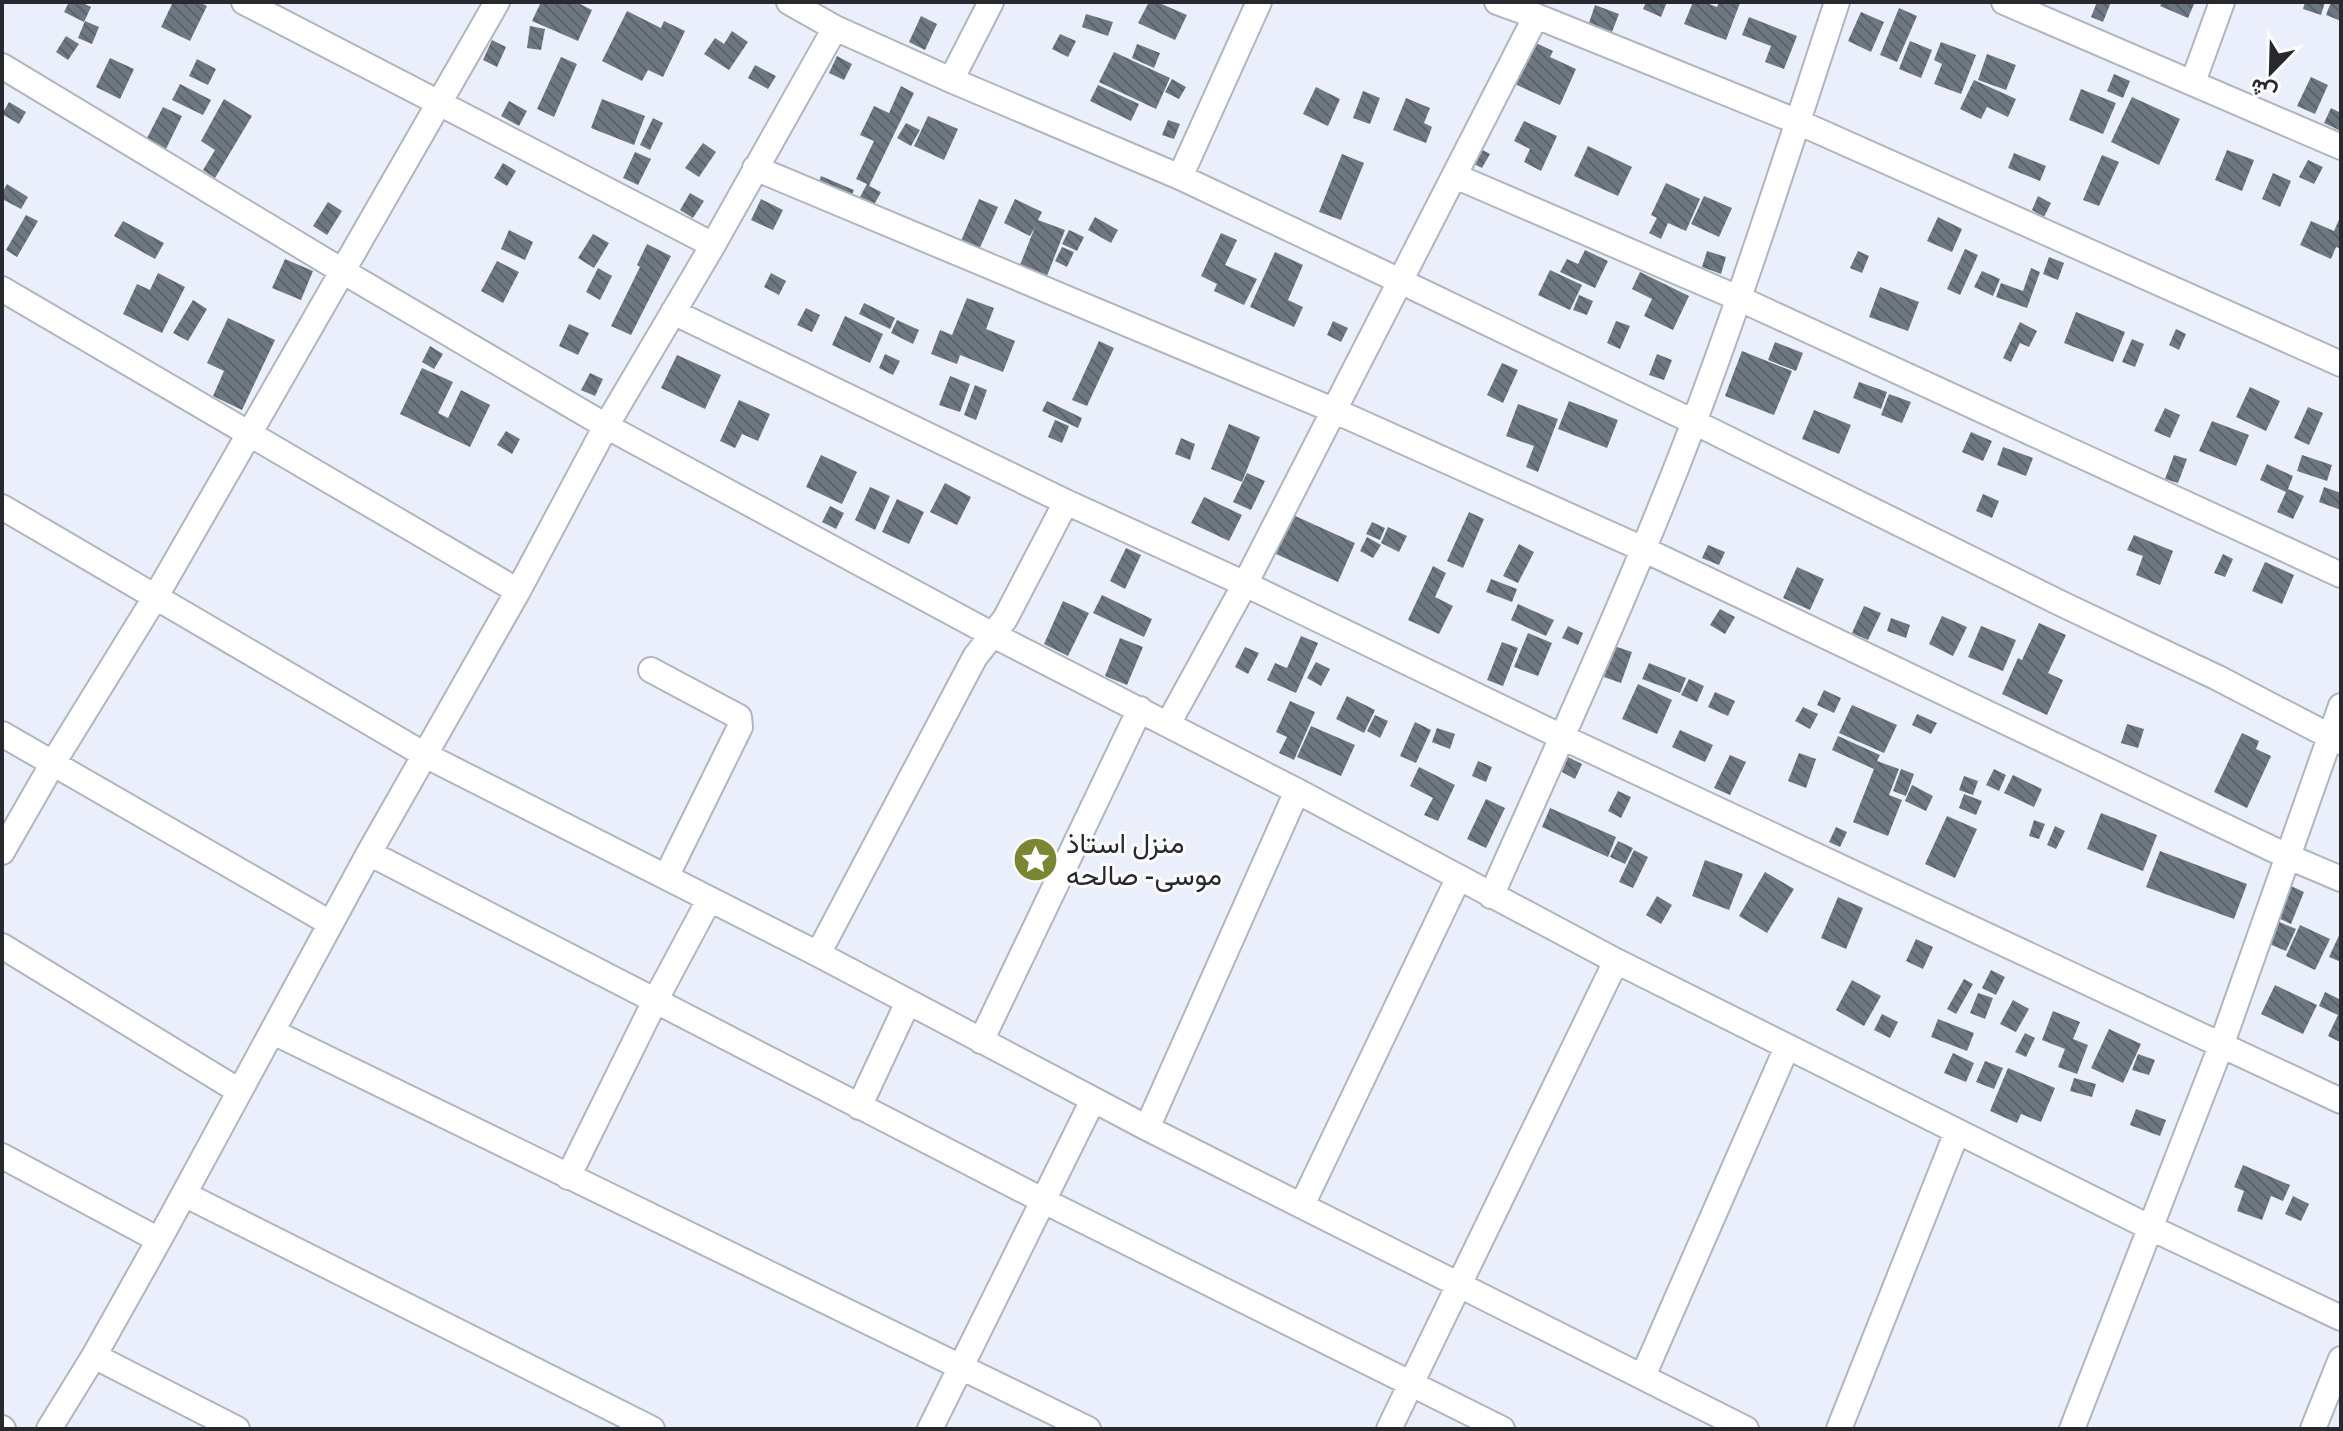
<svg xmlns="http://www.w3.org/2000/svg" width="2343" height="1431" font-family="Signika,Vazirmatn,sans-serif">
<defs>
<pattern id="building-back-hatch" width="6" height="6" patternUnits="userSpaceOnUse" patternTransform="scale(2)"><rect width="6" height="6" fill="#6e7881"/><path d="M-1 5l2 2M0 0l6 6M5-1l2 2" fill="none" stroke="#5a626a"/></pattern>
</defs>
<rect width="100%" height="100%" fill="#ebeffc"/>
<path fill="url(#building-back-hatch)" d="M69 2H81L91 7 84 22 64 12Z
M173 2H199L207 6 190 41 161 27Z
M541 2H576L592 10 578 41 532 21Z
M1149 2H1157L1187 15 1175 40 1138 23Z
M1646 2H1667L1661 17 1643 9Z
M1693 2H1704L1717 7 1719 2 1740 3 1726 40 1684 24Z
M2097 2H2111L2103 22 2091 17Z
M2162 2H2195L2188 18 2160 6Z
M2305 2H2325L2321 15 2303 9Z
M2331 2H2341V21L2326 15Z
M1595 5 1619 14 1612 32 1589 23Z
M1899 8 1917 16 1897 62 1880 55Z
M627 11 661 28 664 21 685 31 663 77 648 70 642 81 602 61Z
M1861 12 1884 22 1871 52 1848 41Z
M1086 14 1113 22 1108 36 1082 27Z
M921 16 937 24 925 50 909 42Z
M1749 17 1797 36 1784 69 1765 62 1771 46 1742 35Z
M85 21 99 27 92 44 78 38Z
M530 26 545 29 541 50 527 48Z
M732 31 748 42 729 70 704 54 715 38 724 44Z
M1060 34 1076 41 1068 57 1052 49Z
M66 36 79 44 68 60 56 52Z
M492 40 506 47 497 67 483 60Z
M1910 41 1932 50 1921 78 1899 69Z
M1534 42 1553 51 1550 57 1576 69 1560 105 1515 84Z
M1941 42 1976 55 1961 94 1934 84 1942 64 1934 60Z
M1137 44 1160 53 1154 68 1132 58Z
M1114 52 1170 78 1156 109 1099 82Z
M1987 54 2016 65 2006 90 1978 80Z
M837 56 852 64 844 80 829 73Z
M561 57 577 64 554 117 537 109Z
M110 58 134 69 120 99 96 87Z
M197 59 216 69 208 85 189 76Z
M755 65 776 76 768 89 748 78Z
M2114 74 2130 81 2123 98 2107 91Z
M2311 77 2328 85 2315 114 2297 106Z
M1172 79 1186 87 1179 99 1165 92Z
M1974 80 2016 99 2008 117 1987 107 1981 119 1960 109Z
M180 84 211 100 203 115 172 100Z
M1098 85 1139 104 1131 121 1090 101Z
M901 86 914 93 869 186 881 192 874 205 860 197 867 184 856 179 874 141 860 135 874 106 889 113Z
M1316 87 1340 99 1328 126 1303 114Z
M2081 89 2116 103 2103 134 2069 120Z
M1363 91 1380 98 1370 124 1353 118Z
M2132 97 2180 119 2159 165 2111 142Z
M1406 98 1430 108 1424 123 1432 127 1426 143 1393 130Z
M224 99 252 116 215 178 203 170 215 150 201 141Z
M602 99 645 116 634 145 591 128Z
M509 101 527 111 519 126 501 116Z
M9 102 26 112 19 124 2 114Z
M163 107 182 116 166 149 146 140Z
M2331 108 2341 113V131L2324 123Z
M928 116 958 129 944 160 914 146Z
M653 118 663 123 650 150 640 145Z
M1168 120 1180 124 1174 139 1162 135Z
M1524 121 1557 136 1541 171 1524 162 1530 149 1514 141Z
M906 123 920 130 911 146 897 138Z
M703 143 716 152 699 177 685 168Z
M1475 146 1490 154 1482 168 1468 161Z
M1588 146 1632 167 1618 196 1574 176Z
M2227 150 2254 160 2242 191 2215 180Z
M635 152 651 159 638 185 623 178Z
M2014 153 2046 166 2040 181 2008 168Z
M1342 154 1364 163 1341 220 1319 212Z
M2102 155 2119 162 2099 206 2083 200Z
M2308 160 2323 167 2314 184 2299 177Z
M503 163 516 171 507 186 494 178Z
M2273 173 2291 181 2280 207 2262 199Z
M821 176 854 190 849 201 817 188Z
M1666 183 1700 199 1686 231 1668 223 1661 239 1649 233 1657 218 1651 215Z
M7 184 28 197 21 209 2 199V193Z
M690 193 704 201 693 218 680 210Z
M1704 196 1732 208 1719 237 1691 224Z
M2038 196 2051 203 2044 217 2032 210Z
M761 199 783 210 773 230 751 220Z
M979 199 998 207 978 252 960 243Z
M1015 199 1042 212 1038 220 1065 230 1045 281 1018 270 1035 227 1030 236 1004 223Z
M328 202 342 211 327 235 313 226Z
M26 215 38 221 17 257 6 250Z
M2341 215V249L2336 247 2331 259 2300 245 2311 221 2334 231Z
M1095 217 1118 230 1111 243 1088 230Z
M1938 217 1962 229 1952 252 1927 241Z
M123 221 164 243 155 259 114 236Z
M509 230 533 242 525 260 501 249Z
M1069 230 1084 237 1077 251 1062 244Z
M1221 233 1237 240 1225 265 1257 279 1244 305 1214 291 1217 284 1201 276Z
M593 234 609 243 594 268 578 258Z
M647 244 671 256 631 335 611 326 640 267 637 265Z
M1062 247 1074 252 1067 267 1055 261Z
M1965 249 1978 255 1960 295 1947 289Z
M1585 250 1608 261 1595 288 1560 272 1567 259 1578 264Z
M1707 251 1726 257 1721 274 1702 267Z
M1858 251 1869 256 1862 273 1850 268Z
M1275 252 1303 265 1288 300 1303 307 1294 327 1250 307Z
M2049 257 2064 263 2058 280 2043 274Z
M285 259 313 271 301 300 272 288Z
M497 261 519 272 503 303 481 291Z
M598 268 612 276 600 300 586 292Z
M2031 268 2040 272 2027 308 1996 297 2001 283 2023 291Z
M1550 270 1582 285 1570 310 1538 295Z
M1982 271 2000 279 1993 296 1974 287Z
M1640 272 1689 296 1673 330 1644 316 1652 299 1632 289Z
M158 273 185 287 162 333 123 314 137 284 150 290Z
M771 273 786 281 779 295 764 287Z
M1880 287 1919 302 1908 331 1869 317Z
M1579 295 1593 301 1587 315 1573 310Z
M967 298 994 308 986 329 1015 341 1003 372 960 355 957 364 931 354 940 330 952 335Z
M193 300 207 309 188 341 173 333Z
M864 303 895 318 890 329 859 314Z
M806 308 820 315 812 332 797 325Z
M2076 312 2125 332 2113 362 2064 343Z
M845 316 883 334 870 363 832 345Z
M228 318 275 340 242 410 213 396 224 371 207 363Z
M897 320 919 330 913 344 891 333Z
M1333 321 1348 328 1341 342 1327 335Z
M1616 321 1630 326 1620 349 1607 343Z
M2020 322 2037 331 2029 347 2020 343 2011 362 2003 358Z
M569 324 589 333 578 355 559 346Z
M2176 329 2186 334 2179 350 2169 345Z
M2132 339 2144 344 2135 367 2122 362Z
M1099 341 1114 348 1087 406 1072 400Z
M1775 342 1803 353 1796 371 1768 360Z
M430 346 443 354 434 369 422 362Z
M1742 351 1792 371 1774 415 1725 396Z
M885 354 900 361 893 375 879 368Z
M1657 354 1672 360 1664 380 1649 375Z
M677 355 721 375 705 409 661 388Z
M1502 363 1518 370 1503 403 1487 395Z
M422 368 453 382 438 413 448 418 461 390 490 405 470 447 400 414Z
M590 373 603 379 595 396 581 390Z
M950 376 970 384 960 412 939 405Z
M1859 382 1887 392 1881 409 1853 398Z
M975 385 987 390 976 420 964 415Z
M2250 387 2280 401 2266 431 2236 417Z
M1889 394 1911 402 1902 423 1881 415Z
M739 400 770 414 758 441 742 434 735 448 720 441Z
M1047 401 1082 418 1078 428 1042 411Z
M1569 401 1618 420 1607 448 1558 429Z
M1518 404 1558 419 1538 472 1526 467 1534 446 1506 436Z
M2308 407 2323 413 2309 445 2294 438Z
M2165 408 2180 415 2170 438 2154 431Z
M1814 410 1851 425 1839 454 1802 439Z
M1055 420 1069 426 1062 443 1048 437Z
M2212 421 2249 435 2236 466 2199 451Z
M1229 424 1260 437 1242 482 1211 469Z
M506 431 520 439 512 454 497 445Z
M1971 432 1992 441 1983 461 1962 452Z
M1181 438 1195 444 1190 460 1175 454Z
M2003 447 2033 458 2026 476 1997 465Z
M821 455 857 472 842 504 806 487Z
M2174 455 2187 459 2178 483 2165 479Z
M2302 455 2332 465 2327 481 2297 471Z
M2267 464 2293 476 2288 489 2304 496 2293 519 2277 512 2286 492 2260 480Z
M1247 473 1265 481 1251 510 1233 502Z
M945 483 971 497 957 525 930 512Z
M870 487 890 496 875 530 855 520Z
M2324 487 2341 493V510L2319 502Z
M1983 494 1999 501 1992 518 1976 511Z
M1204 497 1242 515 1229 541 1191 523Z
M897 499 924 512 909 544 882 532Z
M830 506 844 513 836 529 822 522Z
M1469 512 1484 519 1463 568 1447 561Z
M1293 515 1355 543 1338 582 1276 554Z
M1372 522 1385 528 1380 540 1366 534Z
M1388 527 1407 536 1399 552 1381 543Z
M2134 535 2173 551 2160 585 2136 575 2143 556 2127 550Z
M1367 537 1381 545 1373 558 1360 551Z
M1519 544 1534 552 1518 583 1503 576Z
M1708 545 1725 552 1719 565 1702 558Z
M1126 548 1141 555 1125 589 1110 581Z
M2223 554 2233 559 2225 577 2214 573Z
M2265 562 2294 575 2282 604 2252 591Z
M1433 566 1446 573 1435 597 1453 606 1439 634 1408 620Z
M1797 567 1824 579 1810 610 1783 598Z
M1491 579 1517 589 1512 602 1486 592Z
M1102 595 1152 619 1144 637 1093 613Z
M1063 601 1089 613 1068 656 1044 644Z
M1518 604 1554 620 1546 636 1511 620Z
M1864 606 1881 613 1868 640 1852 633Z
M1720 609 1735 617 1725 634 1710 625Z
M1942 616 1967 627 1953 656 1929 644Z
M1891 618 1910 625 1906 638 1887 631Z
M2039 623 2066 635 2048 673 2063 680 2047 715 2002 694 2018 658 2022 660Z
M1568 626 1583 633 1578 645 1562 638Z
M1981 626 2016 640 2003 671 1968 657Z
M1528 633 1552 643 1538 676 1514 667Z
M1301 636 1318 643 1296 693 1267 680 1275 663 1287 668Z
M1120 638 1143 647 1127 685 1105 676Z
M1502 642 1518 648 1503 686 1487 680Z
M1614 646 1632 652 1621 683 1604 677Z
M1245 647 1259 653 1248 674 1235 667Z
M1316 662 1330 669 1321 686 1307 678Z
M1649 663 1686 678 1680 693 1642 679Z
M1689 679 1704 686 1697 702 1681 695Z
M1638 684 1672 700 1657 734 1622 719Z
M1824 690 1841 698 1834 713 1817 705Z
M1715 692 1735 701 1728 716 1708 707Z
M1347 696 1375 710 1364 733 1336 719Z
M1290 701 1315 712 1294 760 1279 753 1287 737 1276 732Z
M1852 705 1897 725 1884 753 1839 733Z
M1803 707 1818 714 1810 729 1795 721Z
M1917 714 1937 723 1931 734 1912 725Z
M1375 715 1388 721 1380 738 1367 731Z
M1415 722 1431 730 1416 763 1400 756Z
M2127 724 2144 729 2138 748 2121 743Z
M1311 726 1355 745 1341 776 1297 757Z
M1437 728 1455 734 1450 749 1432 742Z
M1680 730 1713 745 1705 762 1672 747Z
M2242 733 2259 741 2256 749 2271 756 2247 808 2214 792Z
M1838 736 1880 755 1877 761 1899 769 1889 795 1902 800 1888 836 1853 822 1874 769 1832 750Z
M1799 753 1816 759 1806 788 1788 781Z
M1730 755 1746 762 1730 795 1714 788Z
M1568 757 1582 764 1575 779 1562 772Z
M1478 761 1492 767 1486 782 1472 776Z
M1419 767 1455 785 1438 821 1424 815 1433 798 1410 786Z
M1901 769 1914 774 1906 796 1893 791Z
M1994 769 2006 775 1999 791 1986 785Z
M2013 775 2042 789 2034 807 2004 793Z
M1964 776 1978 781 1973 795 1959 790Z
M1912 785 1933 796 1926 811 1905 801Z
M1618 791 1631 797 1621 818 1608 811Z
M1964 794 1982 801 1976 815 1959 808Z
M1486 799 1505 808 1486 848 1467 839Z
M1550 808 1616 837 1608 857 1542 827Z
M2101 813 2157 835 2143 871 2087 849Z
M1947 816 1977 829 1955 878 1925 864Z
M2034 820 2045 824 2039 839 2029 836Z
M2055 826 2065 831 2056 849 2047 845Z
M1836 827 1847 832 1840 847 1829 842Z
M1618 841 1633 848 1625 864 1610 857Z
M1634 850 1648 857 1633 888 1619 882Z
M2160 851 2247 884 2234 919 2146 887Z
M1705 860 1743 874 1729 910 1692 896Z
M1765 872 1794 889 1767 933 1739 916Z
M2291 886 2304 892 2291 924 2278 918Z
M1657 896 1672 905 1661 924 1646 915Z
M1838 897 1863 908 1846 949 1821 938Z
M2277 921 2296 929 2286 951 2267 943Z
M2300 925 2330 939 2315 970 2286 956Z
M2341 931V962L2329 957Z
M1916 939 1933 947 1923 969 1906 961Z
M1991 970 2005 977 1996 995 1982 988Z
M1964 979 1973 984 1956 1014 1947 1009Z
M1852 980 1881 996 1864 1026 1836 1010Z
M2275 985 2317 1005 2303 1034 2261 1014Z
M2325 992 2341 1000 2340 1042 2328 1036 2338 1015 2319 1006Z
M1978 993 1993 998 1985 1019 1970 1013Z
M2013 1000 2029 1009 2016 1032 2000 1024Z
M2053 1011 2080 1022 2073 1039 2088 1045 2077 1074 2058 1067 2065 1049 2042 1040Z
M1882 1014 1898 1022 1890 1038 1874 1030Z
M1938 1019 1974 1033 1967 1051 1931 1037Z
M2109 1029 2141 1044 2123 1083 2091 1068Z
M2025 1033 2035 1038 2026 1057 2015 1052Z
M1953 1053 1974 1063 1966 1082 1944 1073Z
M2138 1054 2155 1060 2149 1075 2132 1070Z
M1985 1061 2003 1068 1994 1089 1976 1082Z
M2008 1068 2055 1088 2041 1122 2021 1114 2017 1123 1990 1111Z
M2074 1078 2096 1084 2092 1097 2070 1091Z
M2136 1109 2166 1120 2160 1136 2130 1125Z
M2243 1165 2290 1185 2283 1201 2271 1196 2262 1220 2237 1211 2244 1191 2234 1187Z
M2293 1196 2309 1204 2301 1221 2285 1214Z"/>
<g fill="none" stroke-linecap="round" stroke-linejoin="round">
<defs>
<path id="street" d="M244 2 713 245
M789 2 835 28
M1497 2 1536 16
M2004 2 2341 147
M2 66 344 272 606 426 993 635 1297 791 1616 961 2151 1228 2341 1318
M951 80 991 2
M2193 82 2222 2
M755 168 1333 410 1643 549 2289 857 2341 879
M1455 176 1738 298 2341 575
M1180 177 1259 2
M2 289 518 591
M673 312 1066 502 1245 584 1562 737 2341 1101
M2 507 425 755 818 954 1147 1128 1746 1429
M651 670 739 717 740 727 666 877
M1168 724 1245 584 1536 16 1798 122 2341 364
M2 734 330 923
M2 852 53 763 156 596 497 2
M369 853 1042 1200 1502 1429
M1491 896C1561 739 1633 583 1694 422 1746 284 1791 142 1837 2
M2 946 239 1091
M818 954 975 657 1005 619 1066 502
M273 1032 1088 1429
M981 1041 1140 709
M859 1107 908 1002
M1147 1128 1297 791
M2 1156 159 1240 369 853 518 591 606 426 713 245 835 28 951 80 1180 177 1400 281 1694 422 2062 604 2218 678 2341 742
M568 1177 655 1001 709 900
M184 1194 652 1429
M1302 1205 1458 879
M94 1356 237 1429
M1643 1376 1787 1047
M2 1428 3 1429
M49 1429 94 1356 159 1240
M930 1429 1093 1100
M1389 1429 1616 961
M1839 1429 1957 1132
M2072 1429 2221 1046 2341 706
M2313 1429 2341 1359"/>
</defs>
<use href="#street" stroke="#b1b5c1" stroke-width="28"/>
<use href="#street" stroke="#fff" stroke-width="24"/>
</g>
<defs>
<symbol id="sight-disc" viewBox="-11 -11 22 22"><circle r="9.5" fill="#7b8633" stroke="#fdfdfd"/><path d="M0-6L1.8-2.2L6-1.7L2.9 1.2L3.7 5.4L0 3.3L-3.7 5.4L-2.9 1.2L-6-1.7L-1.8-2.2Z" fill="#fff"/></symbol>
</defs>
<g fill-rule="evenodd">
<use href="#sight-disc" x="1010" y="834" width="51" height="51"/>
</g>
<g text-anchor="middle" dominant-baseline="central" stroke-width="6" stroke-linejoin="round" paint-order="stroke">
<g font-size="28" fill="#28292e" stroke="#fdfdfd" text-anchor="start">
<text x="1066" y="844">منزل استاذ<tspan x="1066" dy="32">موسى- صالحه</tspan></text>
</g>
</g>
<rect width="2343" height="1431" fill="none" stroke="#28292e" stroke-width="8"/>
<g transform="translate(2271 72) rotate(203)" stroke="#fdfdfd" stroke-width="6" paint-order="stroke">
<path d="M0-6L14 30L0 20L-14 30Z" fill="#28292e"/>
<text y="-12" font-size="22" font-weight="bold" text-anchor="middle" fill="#28292e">ش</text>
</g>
</svg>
